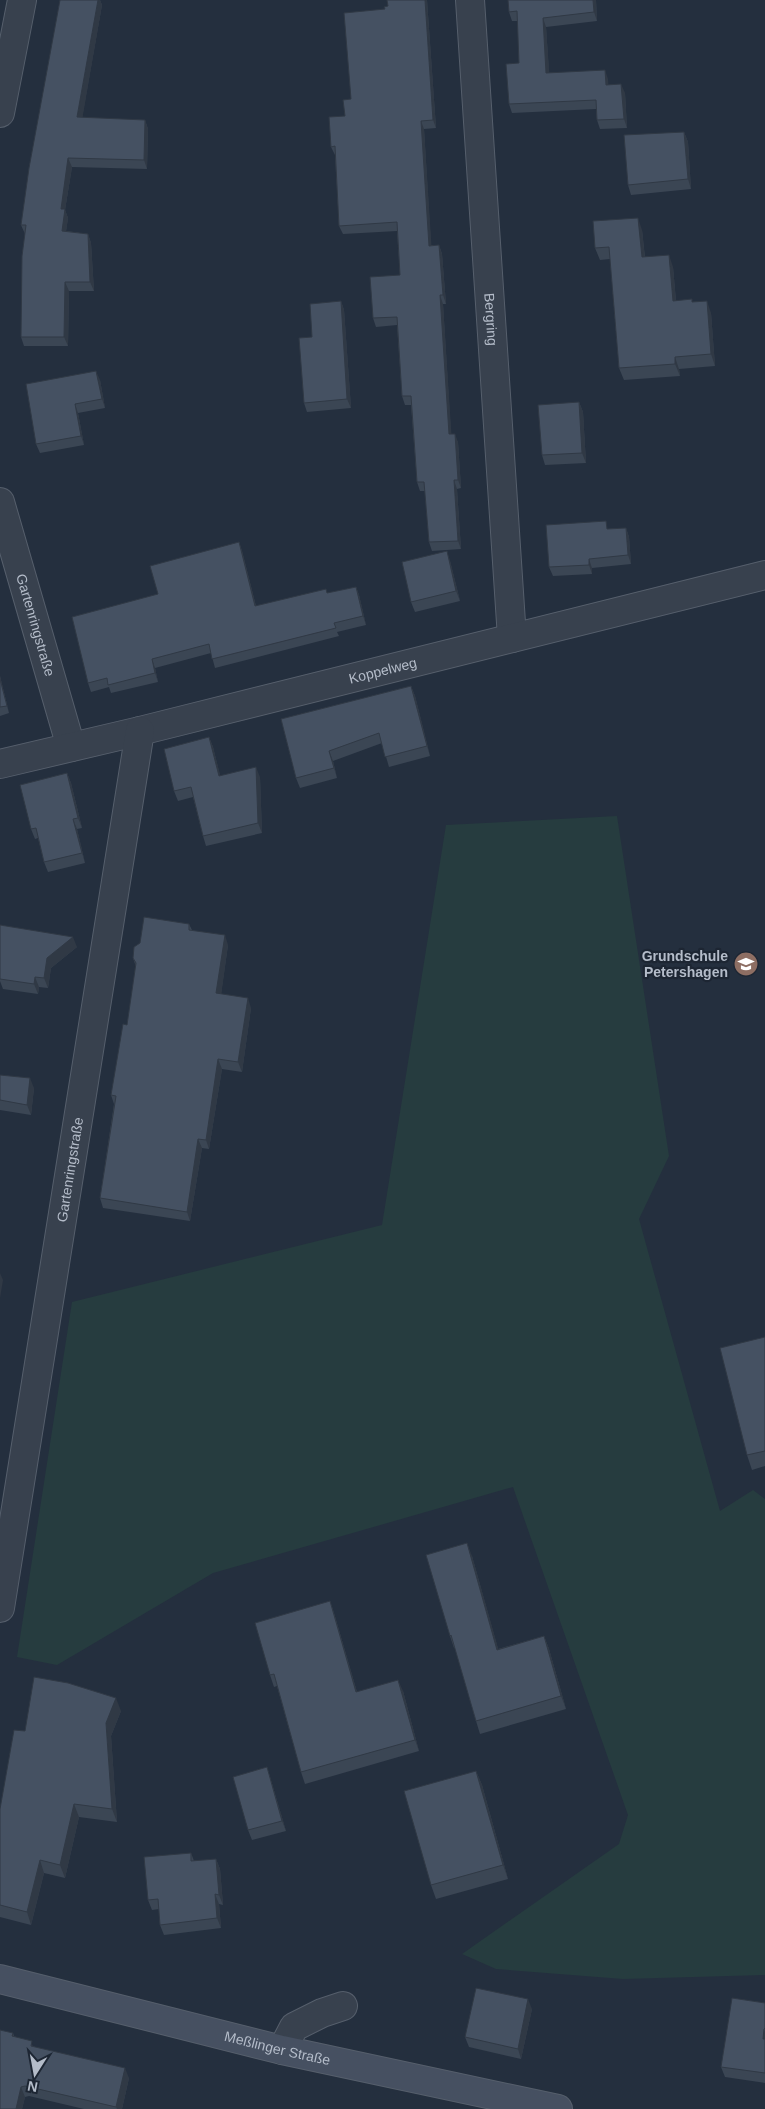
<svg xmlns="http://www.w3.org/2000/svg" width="765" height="2109" font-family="Arial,sans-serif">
<rect width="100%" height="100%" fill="#242f3e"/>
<path fill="#263c3f" d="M617 816 669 1156 639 1219 720 1511 753 1490 765 1499V1975L623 1979 496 1969 462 1954 619 1844 628 1815 513 1487 213 1573 57 1665 17 1657 72 1302 382 1225 446 825Z"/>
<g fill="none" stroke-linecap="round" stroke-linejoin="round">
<defs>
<g id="street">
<path id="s1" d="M470 0 512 638"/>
<path d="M0 113 22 0"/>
<path id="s2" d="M0 502 71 747"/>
<path id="s3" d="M0 764 140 731 765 575"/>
<path id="s4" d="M0 1608 140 731"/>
<path d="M282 2050 294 2027 322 2013 343 2006"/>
</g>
<g id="secondary">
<path id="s5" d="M0 1979 282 2050 558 2109"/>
</g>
</defs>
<use href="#street" stroke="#565f6c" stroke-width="30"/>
<use href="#secondary" stroke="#565f6c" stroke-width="30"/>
<use href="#street" stroke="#38414e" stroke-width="28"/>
<use href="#secondary" stroke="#465061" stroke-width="28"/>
</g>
<path fill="#3b4654" d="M60 0H100L102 5 82 118 145 120 148 129 147 169 72 167 65 210 68 218 66 231 88 234 91 243 94 291H69L68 346H24L21 337 25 234 21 225Z
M387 0H427L436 128 424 129 431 245H439L442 254 446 304H443L451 434 458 442 461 488 457 489 461 549 432 551 429 542 425 491H420L417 482 411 405H405L402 396 397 325 376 327 373 318 400 275 397 231 343 234 339 226 335 155 331 147 345 116 385 9 388 6Z
M596 0 597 21 546 27 549 73 608 79V85L625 93 627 128 600 129 597 120 596 109 512 113 509 104 519 63 518 21H512L509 12Z
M684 132 688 142 691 189 631 195 628 185Z
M642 230 645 257 673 267 676 301 693 302 711 313 715 366 679 369 680 376 624 380 619 368 610 259 600 260 595 248Z
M341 301 344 310 351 408 307 412 304 403Z
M100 380 105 408 78 413 84 445 40 453 36 444Z
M579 402 583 412 586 463 545 465 542 455Z
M626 528 629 537 631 564 592 568V574L553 576 549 567 609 529Z
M239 542 242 551 256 606 328 593 356 587 359 595 366 625 337 632 339 636 215 668 211 653 155 668 158 682 111 693 109 687 91 692 88 683 158 594Z
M450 561 460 601 415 612 411 602Z
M0 676 9 713 0 716Z
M411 686 415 696 430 756 389 767 382 743 333 761 337 778 300 788 296 778 281 719Z
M209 737 213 747 220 776 260 777 262 833 206 846 203 836 193 797 178 801 174 791Z
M67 773 71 783 82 828 77 829 85 863 48 872 44 862 38 838 35 839 31 829Z
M189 924 192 930 228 945 221 994 251 1008 242 1072 222 1069 209 1149 202 1148 190 1221 103 1208 100 1198 114 1104 111 1095 127 1025 136 967 133 958Z
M0 925 77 947 51 968 48 988 39 987 38 994 3 989 0 981Z
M0 1075 34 1088 31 1115 0 1110Z
M765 1337V1466L752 1470 747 1455Z
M472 1556 498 1649 544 1636 549 1649 566 1709 480 1734 476 1721 455 1648H454L450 1636Z
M330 1601 334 1613 357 1692 403 1691 419 1751 305 1784 301 1772 277 1686 274 1687 270 1675Z
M121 1711 111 1736 117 1822 79 1817 65 1878 44 1873 31 1925 0 1917V1809L25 1731Z
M267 1767 270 1777 286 1831 252 1840 248 1830Z
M476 1771 482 1785 508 1879 436 1899 431 1885Z
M191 1853 194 1861 216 1859 220 1869 223 1905 219 1904 221 1928 164 1935 160 1925 159 1909 152 1910 148 1900Z
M765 2003V2083L725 2077 721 2067Z
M532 2009 521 2059 469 2047 465 2037Z
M13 2033 14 2036 35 2047 129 2078 122 2109H84L29 2096 25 2097 22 2109H0Z"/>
<path fill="#303945" d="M98 0H100L102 5 81 126 77 117Z
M425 0H427L436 128 433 120Z
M593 0H596L597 21 594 12Z
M543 18 546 27 550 83 546 73Z
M605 70 608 79 609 94 606 85Z
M621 84 625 93 627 128 624 119Z
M145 120 148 129 147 169 144 160Z
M421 121 424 129 432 254 429 246Z
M684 132 688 142 691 189 688 179Z
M68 158 72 167 65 210 68 218 65 240 62 231 61 209Z
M638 218 642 230 646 269 642 257Z
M88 234 91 243 94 291 90 282Z
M439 245 442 254 446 304 443 295Z
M669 255 673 267 677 313 673 301Z
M65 282 69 291 68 346 64 337Z
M440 295 443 304 452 443 449 434Z
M341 301 344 310 351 408 347 399Z
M707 301 711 313 715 366 711 354Z
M675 357 679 369 680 376 675 364Z
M96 371 100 380 105 408 102 399Z
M579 402 583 412 586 463 582 453Z
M75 404 78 413 84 445 81 436Z
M455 434 458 442 461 488 458 480Z
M454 480 457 489 461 549 458 541Z
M626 528 629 537 631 564 628 555Z
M239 542 242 551 258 615 255 606Z
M447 551 450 561 460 601 456 591Z
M589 559 592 568V574L589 565Z
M356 587 359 595 366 625 363 616Z
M152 659 155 668 158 682 155 673Z
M0 676 9 713 7 706 0 679Z
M411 686 415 696 430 756 427 746Z
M209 737 213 747 223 786 219 776Z
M329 751 333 761 337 778 334 768Z
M256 767 260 777 262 833 258 823Z
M67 773 71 783 82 828 78 818Z
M73 819 77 829 85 863 82 853Z
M225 935 228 945 220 1003 216 993Z
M73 937 77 947 51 968 48 988 44 978 47 958Z
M35 977 39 987 38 994 34 984Z
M248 998 251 1008 242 1072 238 1062Z
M218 1059 222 1069 209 1149 206 1140Z
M30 1078 34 1088 31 1115 27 1105Z
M198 1139 202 1148 190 1221 187 1212Z
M0 1273 3 1280 0 1298Z
M467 1543 472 1556 502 1662 497 1650Z
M330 1601 334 1613 360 1703 356 1692Z
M544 1636 549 1649 566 1709 561 1696Z
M398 1680 403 1691 419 1751 415 1740Z
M116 1698 121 1711 111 1736 117 1822 112 1809 106 1723Z
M267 1767 270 1777 286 1831 282 1821Z
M476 1771 482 1785 508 1879 503 1865Z
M74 1804 79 1817 65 1878 60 1865Z
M216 1859 220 1869 223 1905 219 1895Z
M40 1860 44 1873 31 1925 27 1912Z
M215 1894 219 1904 221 1928 217 1918Z
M528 1999 532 2009 521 2059 518 2049Z
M764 2029 765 2032V2043L763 2039Z
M125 2068 129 2078 122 2109H117L116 2107Z
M21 2087 25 2097 22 2109H16Z"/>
<path fill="#455162" stroke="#303945" d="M60 0H98L77 117 145 120 144 160 68 158 61 209H65L62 231 88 234 90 282H65L64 337H21L22 256 26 225H21L29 168Z
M387 0H425L433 120 421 121 429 246 439 245 443 295H440L449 434H455L458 480H454L458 541 429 542 424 482H417L411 396H402L397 317 373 318 370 277 400 275 397 222 339 226 335 146 331 147 329 117 345 116 343 100 351 99 344 13 385 9 384 7 388 6Z
M508 0H593L594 12 543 18 546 73 605 70 606 85 621 84 624 119 597 120 596 100 509 104 506 64 519 63 517 11 509 12Z
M684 132 688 179 628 185 624 135Z
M638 218 642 257 669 255 673 301 692 299V302L707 301 711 354 675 357V364L619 368 609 247 595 248 593 221Z
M341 301 347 399 304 403 299 338 312 337 310 304Z
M96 371 102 399 75 404 81 436 36 444 26 384Z
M579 402 582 453 542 455 538 405Z
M606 521 607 529 626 528 628 555 589 559V565L549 567 546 525Z
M239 542 255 606 326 589 327 593 356 587 363 616 334 623 336 628 212 659 209 644 152 659 155 673 108 685 107 678 88 683 72 617 158 594 150 566Z
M447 551 456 591 411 602 402 562Z
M0 679 7 706 0 707Z
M411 686 427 746 385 757 379 733 329 751 334 768 296 778 281 719Z
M209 737 219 776 256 767 258 823 203 836 191 787 174 791 164 749Z
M67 773 78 818 73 819 82 853 44 862 36 828 31 829 20 785Z
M144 917 189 924V930L225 935 216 993 248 998 238 1062 218 1059 206 1140 198 1139 187 1212 100 1198 116 1096 111 1095 123 1024 127 1025 136 963 133 958 134 947 140 943Z
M0 925 73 937 47 958 44 978 35 977 34 984 0 979Z
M0 1075 30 1078 27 1105 0 1100Z
M765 1337V1451L747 1455 720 1348Z
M467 1543 497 1650 544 1636 561 1696 476 1721 451 1635 450 1636 426 1555Z
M330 1601 356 1692 398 1680 415 1740 301 1772 274 1674 270 1675 255 1623Z
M34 1677 68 1683 116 1698 106 1723 112 1809 74 1804 60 1865 40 1860 27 1912 0 1905V1809L14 1730 25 1731Z
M267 1767 282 1821 248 1830 233 1777Z
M476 1771 503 1865 431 1885 404 1791Z
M191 1853V1861L216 1859 219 1895 215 1894 217 1918 160 1925 158 1899 148 1900 144 1857Z
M476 1988 528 1999 518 2049 465 2037Z
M732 1998 765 2003V2028L764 2029 763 2039H765V2073L721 2067Z
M0 2030 13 2033 12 2036 32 2041 31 2046 125 2068 116 2107 25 2086 21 2087 16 2109H0Z"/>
<defs>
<symbol id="school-disc" viewBox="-11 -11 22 22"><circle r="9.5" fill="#8d6e63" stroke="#1d2633"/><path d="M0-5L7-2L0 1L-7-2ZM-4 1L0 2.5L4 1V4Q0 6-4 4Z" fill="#fff"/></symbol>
</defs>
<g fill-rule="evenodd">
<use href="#school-disc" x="732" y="950" width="28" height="28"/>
</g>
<g text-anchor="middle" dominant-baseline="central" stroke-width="4.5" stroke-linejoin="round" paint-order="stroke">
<g font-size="14" fill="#b4bcc9" stroke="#1d2633">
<text stroke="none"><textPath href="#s1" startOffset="320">Bergring</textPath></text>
<text stroke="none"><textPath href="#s2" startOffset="128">Gartenringstraße</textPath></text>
<text stroke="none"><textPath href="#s3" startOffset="394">Koppelweg</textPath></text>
<text stroke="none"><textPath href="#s4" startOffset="444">Gartenringstraße</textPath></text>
<text stroke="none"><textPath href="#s5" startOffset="286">Meßlinger Straße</textPath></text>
</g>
<g font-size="14" font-weight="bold" fill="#b4bcc9" stroke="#1d2633" text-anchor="end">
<text x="728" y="956">Grundschule<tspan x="728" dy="16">Petershagen</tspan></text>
</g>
</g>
<g transform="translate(35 2074) rotate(191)" stroke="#1d2633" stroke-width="4" paint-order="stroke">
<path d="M0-4L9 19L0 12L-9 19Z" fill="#b4bcc9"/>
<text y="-8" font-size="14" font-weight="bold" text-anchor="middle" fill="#b4bcc9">N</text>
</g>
</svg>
